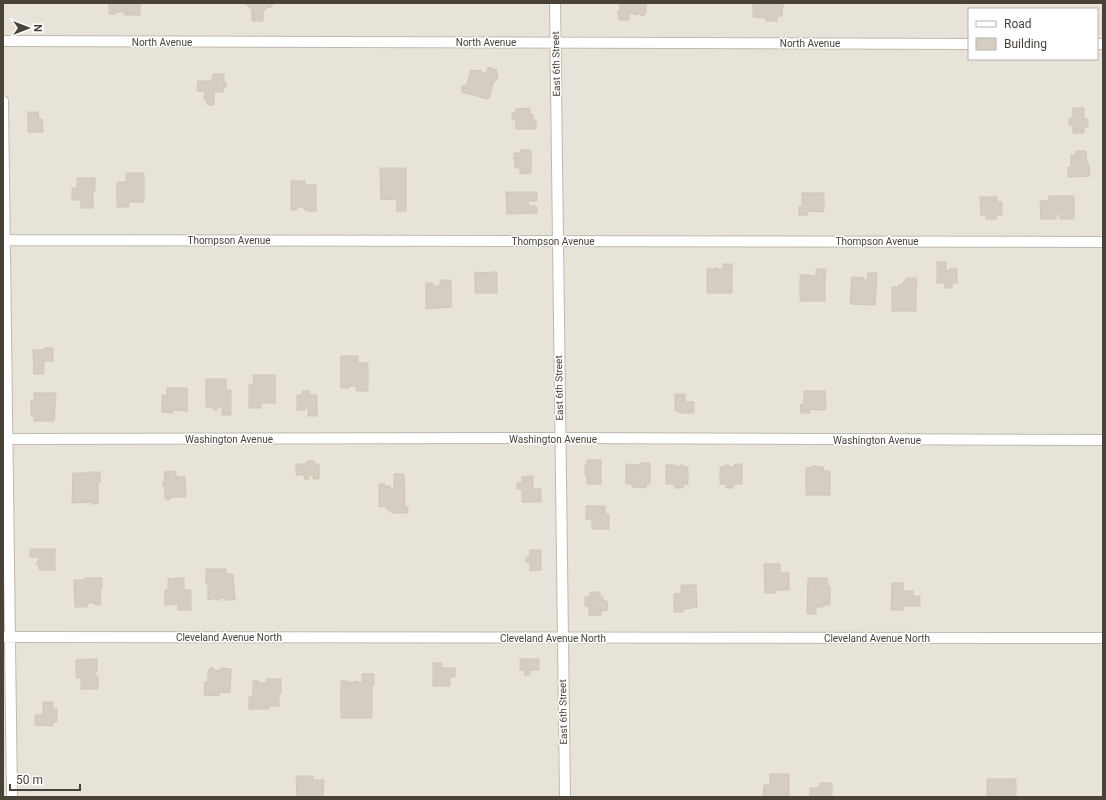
<svg xmlns="http://www.w3.org/2000/svg" width="1106" height="800" font-family="Roboto,sans-serif">
<rect width="100%" height="100%" fill="#f4f2eb"/>
<path fill="#e8e3d9" fill-rule="evenodd" d="M3 3H1103V797H3ZM969 9H1097V59H969Z"/>
<path fill="#d5cdc1" stroke="#d0c5b4" d="M109 3H140V15H124V12H116V14H109Z
M245 3H272L273 5 269 8 268 7 263 11V21H252V10Z
M620 3H646V13L643 16H641L639 14 634 15V13H629V20H619L618 11 620 10Z
M753 3H757V5L783 3 782 16H777V21H766V18L753 17Z
M488 67 497 70 496 73 498 74 496 81 494 80 489 98 487 99 462 92V86L467 85 471 70 477 71 478 70 481 71V72L486 74Z
M213 74H224V83H226V88H223V92H214V105H208L204 97 205 92 197 91 198 81H212Z
M530 108V115L533 114V120H536V129H516V120H512V113H516V109Z
M1073 108H1084V119H1088V127H1084V133H1073V125H1069V118H1073Z
M28 112H38L39 119H42L43 132H28Z
M520 150H531V173L520 174V168H515V160H518V159H514V153H520Z
M1076 151H1086L1087 165H1089L1090 176 1068 177V167H1071V155H1076Z
M380 168H406V211H397V200L381 199Z
M126 173H144V202H129V207H117V182H126Z
M77 178H95V191H93V208H81V200H72V188H77Z
M291 181H305V185H316V211H307V209L304 210V207H297V210H291Z
M506 192H537V201H528L529 206 535 205V208H537V213L507 214Z
M802 193H824V211L823 212 808 211V215H799V207H802Z
M1049 196H1074V219H1060L1059 214H1056V219H1041L1040 201 1049 200Z
M980 197H997V202H1002V215H996V219H986V215H981Z
M937 262H946V271H949V269H957V283H952V288H945V283H937Z
M723 264H732V293H707V269H714V268H717V269H723Z
M816 269H826V274H825V301H800V275H811V276H816Z
M475 272 491 273V272H497V293H475Z
M868 273H877L875 305 850 304 852 277 864 278 863 280H867Z
M907 278H916V282H917V286H916V311H892V287H899V285H903V283Z
M440 280H451V307L426 309V283H433V286H440Z
M45 348H53V361H44V374H34L33 350H45Z
M341 356H358V363H368V391H356V386H349V388H341Z
M253 375H275V403H261V408H249V385H254Z
M206 379H226V390H231V415H222V407H217V410H213V407H206Z
M167 388H187V411L173 410V413L162 412V395H167Z
M302 391H309V395H317V416H308V408H305V410H297V395H302Z
M804 391H825L826 409 821 410 809 409 810 413H801L800 405 804 404Z
M34 393H56L54 421H34V416H31V401H34Z
M675 394H685V402H694V413H679V411H675Z
M587 460H601V484H587V475H585V465H587Z
M309 461H314V464H319V479H313V475H309V479H304V475H296V464H306V462Z
M641 463H650V484H646V488L632 487V484H626V464L641 465Z
M734 464H742V484H733V488H726V484H720V467H725V465H729V467H734Z
M666 465H675V467H680V465H683V467H688V484H683V488H675V484H666Z
M813 466H817V467H823L824 471H830V495H806V468L813 467Z
M176 471V477H185L186 497H171L170 499 167 500 165 498V486H163V481H165L164 472Z
M88 472H100V482H98V504H92V502L72 503 73 473H88Z
M394 474H404L405 507H408V512L405 513H392L386 508 385 506 379 507V484H384L386 486H390V489H394Z
M533 476V489H541V502H522V489H517V483H522V477Z
M586 506H605V514H609V529H592V519H586Z
M30 549H55V570H39V565H37V561H39V557H30Z
M530 550H541V570L530 571V562H526V557H530Z
M764 564H780V573H789V590H776V593H765Z
M206 569H226V574H233L235 600H225V598H220V600H216V598L208 600V584H206Z
M85 578H102V589H100L101 605H95V603H87V607H75L74 580H85Z
M184 578V590H191V610H178V604L165 605V590H168V579Z
M808 578H827L828 586H830V605H823V607H816V614H807Z
M892 583H903V591H913V596H920V606H903V610H891Z
M681 585H696L697 607 686 609 683 608V612H674V594L681 593Z
M590 592H600V598L603 597V601H607L608 610 601 611V615L589 616V606H585V597H590Z
M92 659H97V671H95V676H98V689H81V678H76V660Z
M520 659H539V670H530V675H525V670H520Z
M433 663H442V668H455V677H450V686H433Z
M210 668H213V670L221 671V668L231 669 230 693 219 692V696L204 695 205 682H208V670H210Z
M362 674H374V685H372V718H341V681H348V683L358 681V683H362Z
M267 679H281V693H279V706H269V709H249V697H253V681H259V683H267Z
M43 702H53V709H57V721L53 723V726L35 725V715H43Z
M770 774H789V797H763L764 785H770Z
M296 776H313V780H324L323 797H297Z
M987 779H1016V797H987Z
M820 783H832V797H810V788H820Z"/>
<g fill="none" stroke-linecap="round" stroke-linejoin="round">
<defs>
<path id="street" d="M555 3 565 797
M3 41 969 44
M1097 44H1103
M3 101 12 797
M3 240 1103 242
M3 439 567 438 1103 440
M3 637 1103 638"/>
</defs>
<use href="#street" stroke="#c0b9ad" stroke-width="12"/>
<use href="#street" stroke="#fff" stroke-width="10"/>
</g>
<g text-anchor="middle" dominant-baseline="central" stroke-width="3" stroke-linejoin="round" paint-order="stroke">
<g font-size="10" fill="#484239" stroke="#fff">
<text x="162" y="42">North Avenue</text>
<text x="486" y="42">North Avenue</text>
<text x="810" y="43">North Avenue</text>
<text transform="translate(556 64) rotate(-91)">East 6th Street</text>
<text x="229" y="240">Thompson Avenue</text>
<text x="553" y="241">Thompson Avenue</text>
<text x="877" y="241">Thompson Avenue</text>
<text transform="translate(559 388) rotate(-91)">East 6th Street</text>
<text x="229" y="439">Washington Avenue</text>
<text x="553" y="439">Washington Avenue</text>
<text x="877" y="440">Washington Avenue</text>
<text x="229" y="637">Cleveland Avenue North</text>
<text x="553" y="638">Cleveland Avenue North</text>
<text x="877" y="638">Cleveland Avenue North</text>
<text transform="translate(563 712) rotate(-91)">East 6th Street</text>
</g>
</g>
<rect width="1106" height="800" fill="none" stroke="#484239" stroke-width="8"/>
<rect x="968" y="8" width="130" height="52" fill="#ffffff" stroke="#b6b3b0"/>
<rect x="976" y="21" width="20" height="6" fill="#ffffff" stroke="#b6b3b0"/>
<text x="1004" y="28" font-size="12" fill="#484239">Road</text>
<rect x="976" y="38" width="20" height="12" fill="#d5cdc1" stroke="#b6b3b0"/>
<text x="1004" y="48" font-size="12" fill="#484239">Building</text>
<g transform="translate(28 28) rotate(90)" stroke="#ffffff" stroke-width="3" paint-order="stroke">
<path d="M0-3L7 15L0 10L-7 15Z" fill="#484239"/>
<text y="-6" font-size="11" font-weight="bold" text-anchor="middle" fill="#484239">N</text>
</g>
<path d="M10 784v6h70v-6" fill="none" stroke="#484239" stroke-width="2"/>
<text x="16" y="784" font-size="12" fill="#484239" stroke="#ffffff" stroke-width="3" paint-order="stroke">50 m</text>
</svg>
